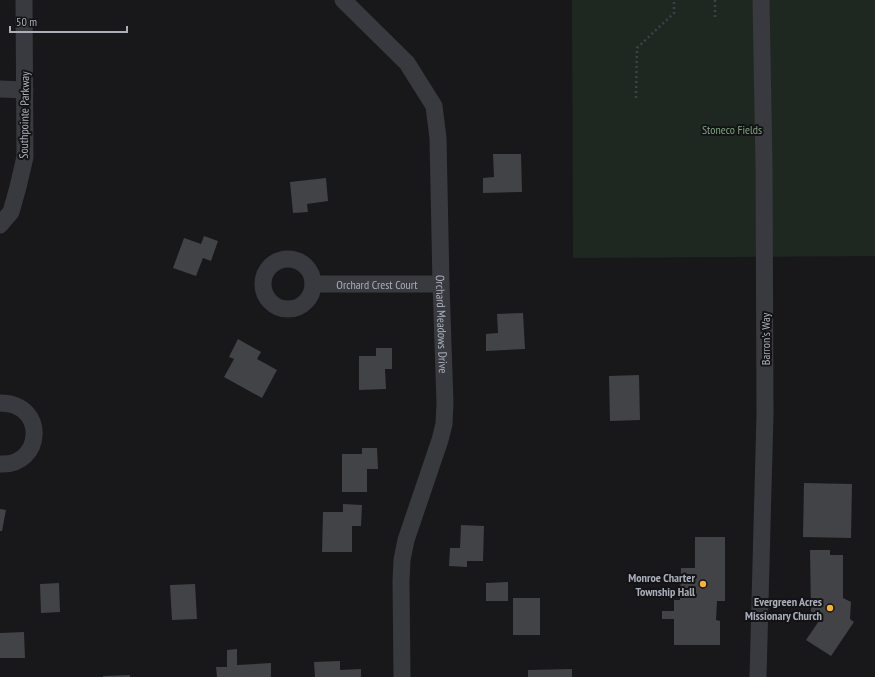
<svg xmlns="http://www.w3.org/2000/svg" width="875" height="677" font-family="'PT Sans Narrow',sans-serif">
<rect width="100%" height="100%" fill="#18181a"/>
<path fill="#1f2820" d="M572 0H875V256L573 258Z"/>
<path fill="#424347" d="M493 154H521L522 192 483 193V178L494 177Z
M326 178 328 201 307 204 308 212 293 213 290 182Z
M204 236 218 241 211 261 203 258 196 276 173 268 184 238 201 244Z
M523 313 525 349 486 351V334L498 333 497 314Z
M238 339 261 352 257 359 277 370 262 398 224 377 234 359 229 357Z
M376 348H392V369H385L386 389 359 390V356H376Z
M639 375 640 420 610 421 609 376Z
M362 448H377L378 469H367V492H342V454H362Z
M804 483 852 484 851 538 803 537Z
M343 504 362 505 361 526H352V552H322L323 512H343Z
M0 509 6 510 2 531H0Z
M461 525 484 526 483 561H467V567L449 566 450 548H460Z
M695 537H725V601H717L716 620 720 621V645H674V619H662V611H674V600H680L681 568H695Z
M810 550H830V555H843V598L851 602 850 619 854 622 831 656 806 640 821 618 811 613Z
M508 582V601H486V583Z
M59 583 60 612 41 613 40 584Z
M195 584 197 619 172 620 170 585Z
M513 598H540V635H513Z
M24 632 25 658H0V633Z
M237 649V665L271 663V677H217L216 667H227V650Z
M340 661V670L361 669V677H315L314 662Z
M572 669V677H528V670Z
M130 675V677H103V676Z"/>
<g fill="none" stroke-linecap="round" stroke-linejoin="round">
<path stroke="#3e4146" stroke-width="2.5" stroke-dasharray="2 3" stroke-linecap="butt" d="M715 0V19
M636 98 637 48 674 13V0"/>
<g stroke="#383a3f" stroke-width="17">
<path id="s1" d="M343 0 407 63 434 106 438 138 441 284 445 403 444 424 440 440 406 540 402 560 401 581 402 677"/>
<path d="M0 89 25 90"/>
<path d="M0 225 11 212 18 187 25 157 24 0"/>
<circle cx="288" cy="284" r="25"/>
<path id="s2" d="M313 284H441"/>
<path d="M0 403C48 403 43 467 0 464"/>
<path d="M758 677 765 414 764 166 761 0"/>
</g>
</g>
<g fill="#f7b433" stroke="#131315" stroke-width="1.5">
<circle cx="703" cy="584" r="4"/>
<circle cx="830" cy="608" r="4"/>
</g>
<g text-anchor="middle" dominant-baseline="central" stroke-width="4" stroke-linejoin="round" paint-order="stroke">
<g font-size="12" fill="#aaafba" stroke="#131315">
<text transform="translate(24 115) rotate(-89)">Southpointe Parkway</text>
<text stroke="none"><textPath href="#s2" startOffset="64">Orchard Crest Court</textPath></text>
<text stroke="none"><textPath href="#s1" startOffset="359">Orchard Meadows Drive</textPath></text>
<text transform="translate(765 339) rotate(-90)">Barron's Way</text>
</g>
<g font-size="12" fill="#80a582" stroke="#131315">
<text x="732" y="129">Stoneco Fields</text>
</g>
<g font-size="12" font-weight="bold" fill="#aaafba" stroke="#131315" text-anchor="end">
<text x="695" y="577">Monroe Charter<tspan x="695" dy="14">Township Hall</tspan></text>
<text x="822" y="601">Evergreen Acres<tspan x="822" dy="14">Missionary Church</tspan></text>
</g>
</g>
<path d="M10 26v6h117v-6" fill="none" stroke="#aaafba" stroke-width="2"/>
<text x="16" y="26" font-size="12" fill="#aaafba" stroke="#131315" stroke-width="3" paint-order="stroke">50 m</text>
</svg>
